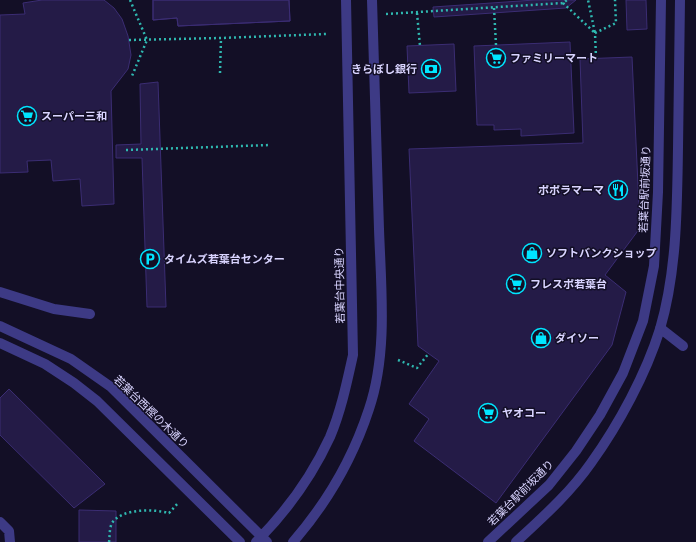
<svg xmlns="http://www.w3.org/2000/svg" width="696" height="542" font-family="Figtree,'Noto Sans JP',sans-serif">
<rect width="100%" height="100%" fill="#130f26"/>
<path fill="#241b47" stroke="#3b2d73" d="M42 0H104L114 8 122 19 128 36 131 55 128 69 111 91 114 204 82 206 80 179 53 181 51 160 27 161 28 172 0 173V15L25 14 23 3Z
M153 0H289L290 21 178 26 177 18 153 20Z
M153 0H289L290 21 178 26 177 18 153 20Z
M535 0H576L566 8 434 17 433 7Z
M626 0H646L647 29 627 30Z
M570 42 574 133 521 136V129L494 130V125H477L474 46Z
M454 44 456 91 409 93 407 46Z
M632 57 640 228 605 275 626 292 612 345 496 503 414 441 429 419 409 404 439 361 418 346 409 149 583 143 580 59Z
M158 82 166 307H147L142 158H116V145L141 144 140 84Z
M9 389 105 484 74 508 0 435V398Z
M79 510 116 511V542H79Z"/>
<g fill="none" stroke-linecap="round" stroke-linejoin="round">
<path stroke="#2fb8b0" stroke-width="2.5" stroke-dasharray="2 3" stroke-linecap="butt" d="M130 0 147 40 132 76
M563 3 595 33 588 0
M494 8 496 45
M417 13 420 46
M386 14 563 3 567 0
M129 40 221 38 326 34
M596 58 595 33 616 23 615 0
M220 73 221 38
M126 150 270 145
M398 360 417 368 429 353
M109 542C110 536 109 529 112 523 122 508 154 509 169 513L179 502"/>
<path stroke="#3d3a85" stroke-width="10" d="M0 292 54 309 90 314
M0 326 71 359 111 387 267 542
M660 328 683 346
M0 343 45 364 74 383 97 401 240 542
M0 522 9 531 10 542
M256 542C286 512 312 476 330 437 341 411 347 382 353 355L346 0
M293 542C326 504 353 458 369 409 388 353 381 288 379 229 377 153 374 77 372 0
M488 542 549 485 576 451 600 415 623 373 643 321 654 266 658 192 661 0
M516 542C543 517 570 493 591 463 619 424 646 374 660 329 677 271 677 208 678 148 679 99 679 49 680 0"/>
</g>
<defs>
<symbol id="supermarket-ring" viewBox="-11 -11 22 22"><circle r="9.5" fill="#130f26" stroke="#00e5ff" stroke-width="1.5"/><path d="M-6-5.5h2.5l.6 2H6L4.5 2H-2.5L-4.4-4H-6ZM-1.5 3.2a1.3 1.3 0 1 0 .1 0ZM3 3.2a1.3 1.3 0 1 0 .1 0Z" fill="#00e5ff"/></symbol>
<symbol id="bank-ring" viewBox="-11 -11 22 22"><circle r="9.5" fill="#130f26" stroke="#00e5ff" stroke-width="1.5"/><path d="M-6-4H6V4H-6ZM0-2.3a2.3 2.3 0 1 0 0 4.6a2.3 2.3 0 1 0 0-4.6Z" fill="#00e5ff"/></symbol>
<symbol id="restaurant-ring" viewBox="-11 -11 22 22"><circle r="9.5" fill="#130f26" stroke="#00e5ff" stroke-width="1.5"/><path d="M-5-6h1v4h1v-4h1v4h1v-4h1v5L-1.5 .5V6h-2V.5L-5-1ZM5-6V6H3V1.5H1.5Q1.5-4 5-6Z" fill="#00e5ff"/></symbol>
<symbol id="shop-ring" viewBox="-11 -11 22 22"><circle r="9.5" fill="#130f26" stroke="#00e5ff" stroke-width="1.5"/><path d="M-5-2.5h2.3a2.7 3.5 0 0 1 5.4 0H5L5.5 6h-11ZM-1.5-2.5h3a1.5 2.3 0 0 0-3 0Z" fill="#00e5ff"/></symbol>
<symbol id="parking-ring" viewBox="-11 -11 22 22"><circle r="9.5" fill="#130f26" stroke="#00e5ff" stroke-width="1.5"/><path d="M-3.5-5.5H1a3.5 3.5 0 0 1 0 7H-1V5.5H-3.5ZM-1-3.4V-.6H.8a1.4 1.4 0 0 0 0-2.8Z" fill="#00e5ff"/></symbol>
</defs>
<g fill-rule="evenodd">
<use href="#supermarket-ring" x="485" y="47" width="22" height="22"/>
<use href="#bank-ring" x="420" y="58" width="22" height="22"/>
<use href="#supermarket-ring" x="16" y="105" width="22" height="22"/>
<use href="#restaurant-ring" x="607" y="179" width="22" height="22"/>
<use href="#shop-ring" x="521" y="242" width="22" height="22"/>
<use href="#parking-ring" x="139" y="248" width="22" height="22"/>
<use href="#supermarket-ring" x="505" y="273" width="22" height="22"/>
<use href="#shop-ring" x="530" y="327" width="22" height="22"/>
<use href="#supermarket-ring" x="477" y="402" width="22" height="22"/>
</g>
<g text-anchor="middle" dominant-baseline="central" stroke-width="3" stroke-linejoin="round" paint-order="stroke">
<g font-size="11" font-weight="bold" fill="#d9d4ff" stroke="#130f26" text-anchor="start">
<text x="510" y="58">ファミリーマート</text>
<text x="417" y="69" text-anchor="end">きらぼし銀行</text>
<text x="41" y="116">スーパー三和</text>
<text x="604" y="190" text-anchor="end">ポポラマーマ</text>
<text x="546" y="253">ソフトバンクショップ</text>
<text x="164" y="259">タイムズ若葉台センター</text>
<text x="530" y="284">フレスポ若葉台</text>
<text x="555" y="338">ダイソー</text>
<text x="502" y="413">ヤオコー</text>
</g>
<g font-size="11" fill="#d9d4ff" stroke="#130f26">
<text transform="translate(645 189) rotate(-88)">若葉台駅前坂通り</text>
<text transform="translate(340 285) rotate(-91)">若葉台中央通り</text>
<text transform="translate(151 412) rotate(44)">若葉台西樫の木通り</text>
<text transform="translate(521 493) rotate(-45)">若葉台駅前坂通り</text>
</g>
</g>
</svg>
